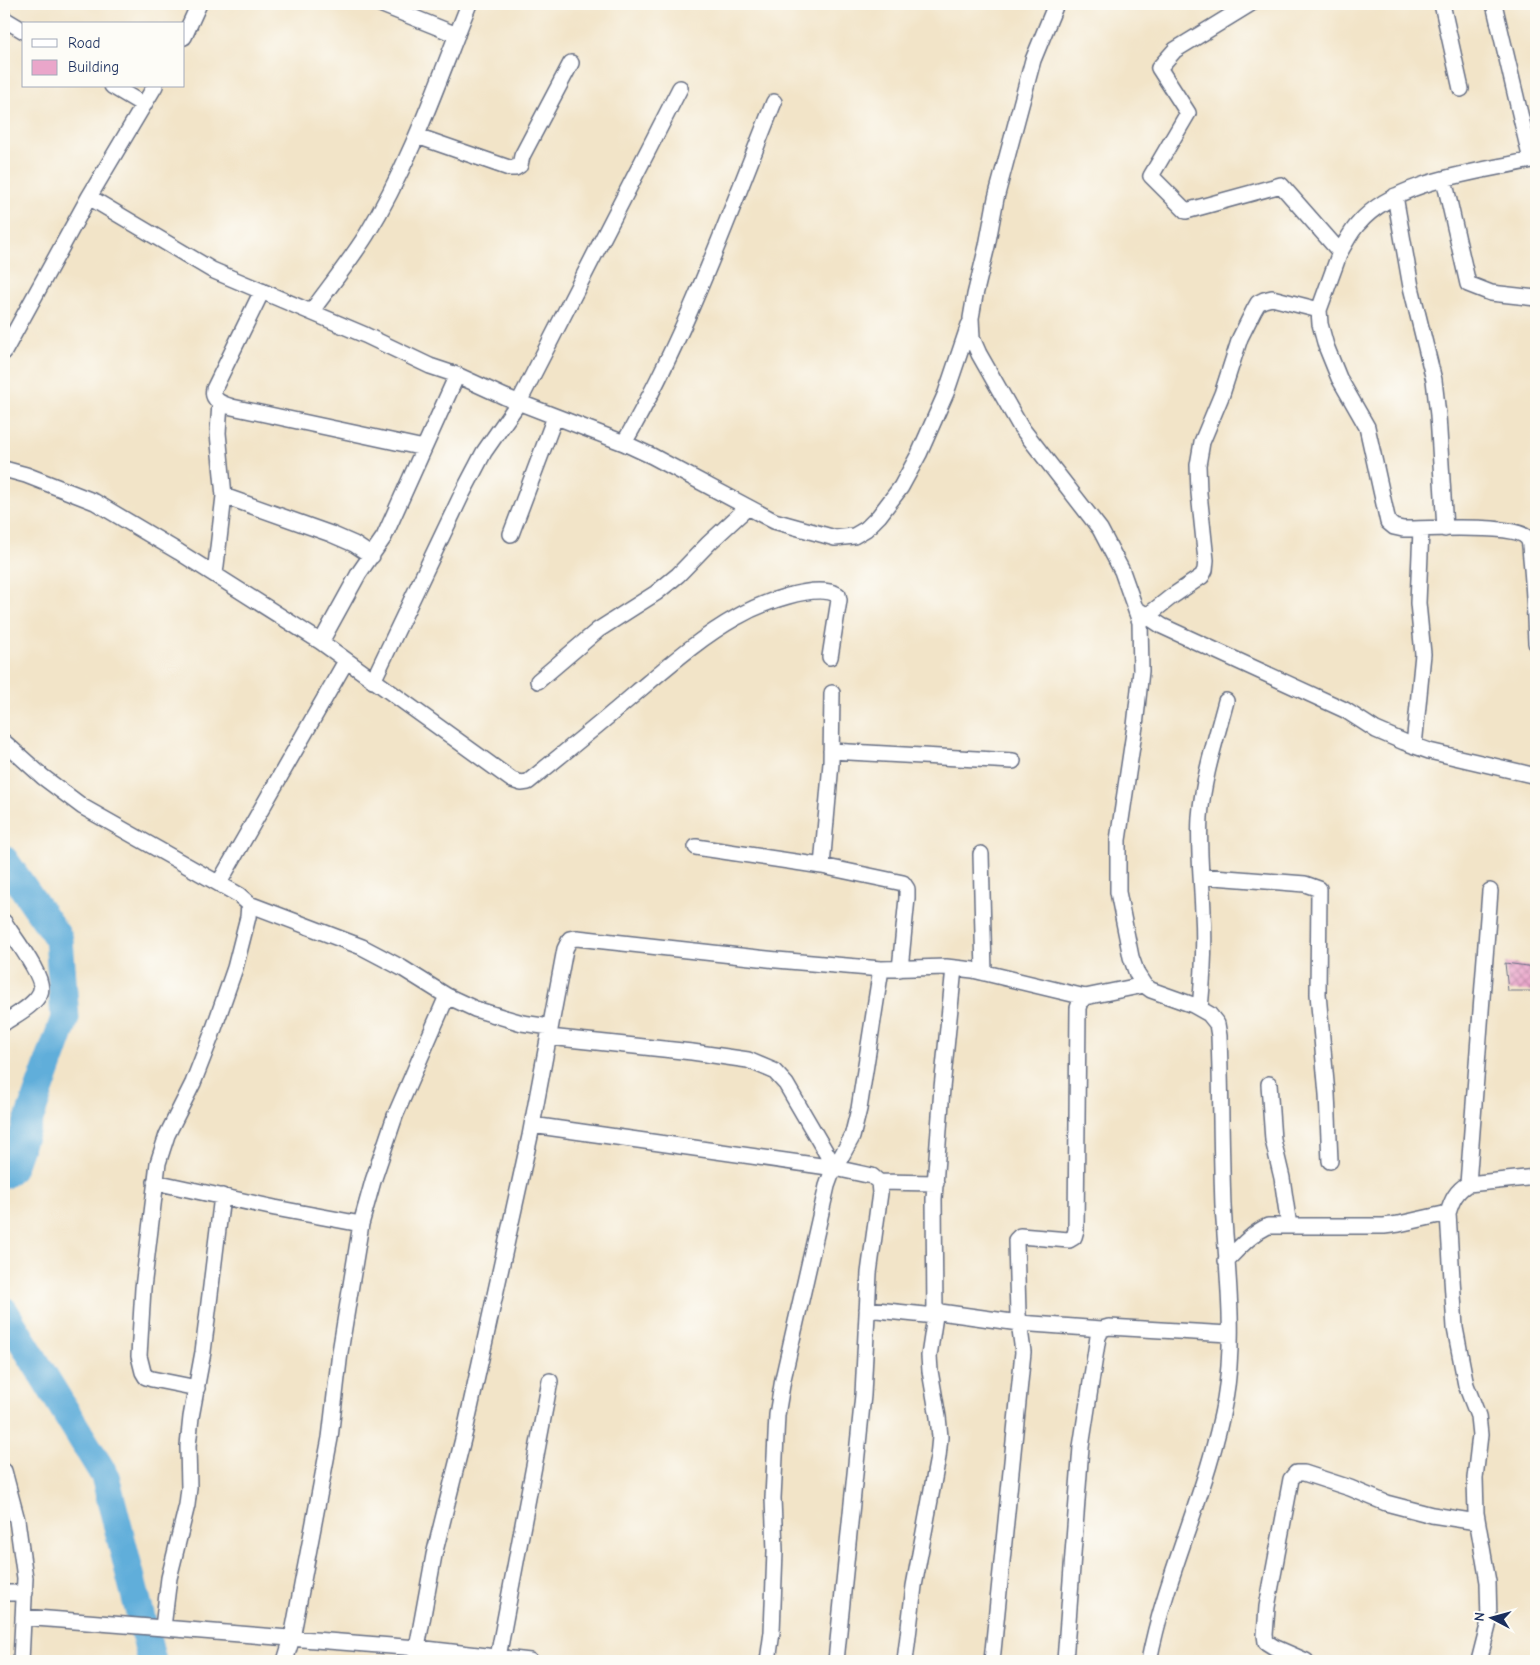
<svg xmlns="http://www.w3.org/2000/svg" width="1540" height="1665" font-family="'Comic Neue',sans-serif">
<defs>
<pattern id="building-cross-hatch" width="8" height="8" patternUnits="userSpaceOnUse" patternTransform="scale(1.25)"><rect width="8" height="8" fill="#eaa6ca"/><path d="M0 0l8 8M0 8l8-8" fill="none" stroke="#bd88a7"/></pattern>
</defs>
<rect width="100%" height="100%" fill="#fdfcf7"/>
<filter id="ink" filterUnits="userSpaceOnUse"><feTurbulence type="fractalNoise" baseFrequency=".02" numOctaves="2"/><feDisplacementMap in="SourceGraphic" scale="10" xChannelSelector="R" yChannelSelector="G"/><feConvolveMatrix kernelMatrix="1 2 1 2 8 2 1 2 1" color-interpolation-filters="sRGB"/></filter>
<filter id="wash" filterUnits="userSpaceOnUse"><feTurbulence type="fractalNoise" baseFrequency=".0096" numOctaves="4" result="noise"/><feDisplacementMap in="SourceGraphic" scale="20" xChannelSelector="R" yChannelSelector="G"/><feGaussianBlur stdDeviation="1.12" result="paint"/><feColorMatrix in="noise" values="0 0 0 0 0 0 0 0 0 0 0 0 0 0 0 0 0 1.4 0 .05"/><feComposite in="paint" operator="in"/></filter>
<g filter="url(#wash)">
<rect width="100%" height="100%" fill="#f2e4c8"/>
<g fill="none" stroke-linecap="round" stroke-linejoin="round">
<path stroke="#61aeda" stroke-width="29" d="M4 860 59 939 65 1018 12 1167 4 1174
M4 1311 105 1476 152 1661"/>
</g>
<g id="blocks">
<path fill="url(#building-cross-hatch)" d="M1505 963 1535 967 1532 991H1508Z"/>
</g>
</g>
<g filter="url(#ink)">
<use href="#blocks" fill-opacity="0" stroke="#666e83" stroke-width="1"/>
<g fill="none" stroke-linecap="round" stroke-linejoin="round">
<defs>
<path id="street" d="M380 4 457 35
M1056 4 1033 60 996 198 987 246 975 295 971 318 972 338 979 354 1020 426 1100 529 1122 571 1140 622 1141 671 1135 726 1118 840V892L1131 957 1137 974 1144 985 1151 990 1193 1005 1209 1014 1217 1024 1219 1036C1221 1092 1221 1149 1223 1206 1227 1270 1236 1336 1225 1399 1209 1489 1166 1572 1149 1661
M1250 4 1175 50 1159 68 1188 113 1151 176 1186 211 1281 185 1340 252C1346 242 1351 231 1359 223 1397 179 1482 172 1536 159
M1442 4 1461 89
M1494 4 1531 160
M4 19 24 31
M184 37 199 4
M112 86 144 105
M417 136 509 168H515L520 165 522 156 571 63
M1444 179 1468 284 1491 293 1536 298
M1395 196 1411 287 1434 380 1438 415 1445 529
M89 197 212 270 365 335 430 366 457 375 505 397 624 443 652 456 774 521 835 538 854 536 866 529 879 516 901 487 919 454 946 393 969 325
M1340 252 1319 310 1320 324 1326 346 1339 378 1367 427 1388 522 1394 527 1403 529C1425 529 1518 523 1528 539 1531 544 1530 552 1531 558 1534 586 1535 615 1536 643
M262 291 214 389C211 401 223 404 232 407L424 448
M311 312C330 286 350 261 367 234 411 162 438 81 469 4
M4 352 89 197 155 86
M624 443C686 336 728 217 774 102
M4 469 26 475 95 502 179 552 321 642 512 780 521 783 528 782C564 753 601 723 637 692 668 666 701 637 737 617 759 604 815 582 838 595L839 600 830 657
M224 496 331 534 354 544 372 556
M511 534 555 417
M215 574 224 496 218 433 220 403
M1135 608 1162 626 1345 710 1376 730 1404 742 1429 751 1536 776
M1147 616 1171 597 1202 576 1205 570 1206 560 1199 493 1198 465 1202 442 1222 394 1240 338 1254 310 1258 303 1264 300 1272 298 1319 310
M321 642 359 573 384 537 457 375
M373 681 462 494 484 452 519 402 680 88
M538 681 598 630 656 593 678 575 709 543 747 508
M4 742 43 777 83 807 239 895 249 904 248 917 235 968 212 1034 193 1083 167 1135 158 1163 143 1288 139 1356 143 1372 146 1377 152 1379 197 1388
M1414 746 1423 654 1418 603 1421 529
M831 751 1013 761
M696 847 822 866 903 883 907 889V898L900 969
M981 854 984 973
M822 866 831 763 832 693
M1201 876 1305 884 1319 889 1318 994 1327 1094 1330 1161
M219 883 346 661
M249 904 362 947 402 968 447 996 475 1009 522 1023 550 1027
M4 922C12 935 47 979 40 993 34 1006 15 1015 4 1023
M1200 1009C1203 977 1205 945 1203 913 1202 881 1198 849 1200 817 1203 778 1216 739 1226 701
M549 1037 692 1052 748 1060 774 1071 786 1084 835 1168
M1269 1084 1273 1140 1282 1178 1289 1226
M532 1125 835 1168 872 1176 879 1182 880 1193 869 1273 863 1395 836 1661
M155 1182 275 1208 361 1224
M879 1182 936 1183
M1468 1184 1490 891
M1226 1261C1239 1248 1251 1234 1268 1226H1384L1399 1224 1448 1213
M867 1309 935 1316 934 1199 942 1088 954 968
M4 1471 17 1520 25 1578 21 1661
M4 1593H25
M23 1617 417 1648 530 1661
M163 1627 169 1578 187 1505 189 1488 188 1446 191 1417 203 1352 222 1196
M417 1648 434 1555 465 1431 530 1136 565 949 570 939 577 938 777 960 881 969 946 967 973 970 1085 997
M498 1657 550 1381
M285 1661 292 1638 330 1438 340 1352 361 1224 373 1181 395 1116 447 996
M768 1661 772 1632 775 1551 773 1498 777 1415 783 1379 827 1186 831 1175 852 1137 859 1109 881 969
M905 1661 914 1586 938 1457 940 1437 938 1417 930 1371 929 1356 935 1316 940 1312 1019 1323 1102 1329
M992 1661 1023 1352 1018 1314 1016 1240 1020 1236 1069 1240 1074 1237 1076 1230 1078 1008 1080 1002 1085 997 1144 985
M1065 1661 1081 1447 1098 1337 1102 1329 1109 1327 1229 1334
M1306 1661 1274 1647 1266 1642 1265 1635 1267 1607 1291 1479 1296 1473H1304L1350 1488 1386 1503 1432 1515 1477 1522
M1479 1661 1489 1622 1488 1582 1476 1513 1475 1478 1480 1435 1478 1416 1466 1385 1455 1328 1448 1213C1452 1200 1456 1191 1468 1184L1536 1177"/>
</defs>
<use href="#street" stroke="#666e83" stroke-width="18"/>
<use href="#street" stroke="#fff" stroke-width="15"/>
</g>
</g>
<rect width="1540" height="1665" fill="none" stroke="#fdfcf7" stroke-width="20"/>
<rect x="22" y="22" width="162" height="65" fill="#fdfcf7" stroke="#a3aaba"/>
<rect x="32" y="39" width="25" height="8" fill="#ffffff" stroke="#a3aaba"/>
<text x="68" y="48" font-size="15" fill="#1b2f5e">Road</text>
<rect x="32" y="60" width="25" height="15" fill="#eaa6ca" stroke="#a3aaba"/>
<text x="68" y="72" font-size="15" fill="#1b2f5e">Building</text>
<g transform="translate(1492 1618) rotate(276)" stroke="#fdfcf7" stroke-width="4" paint-order="stroke">
<path d="M0-4L9 19L0 12L-9 19Z" fill="#1b2f5e"/>
<text y="-8" font-size="14" font-weight="bold" text-anchor="middle" fill="#1b2f5e">N</text>
</g>
</svg>
